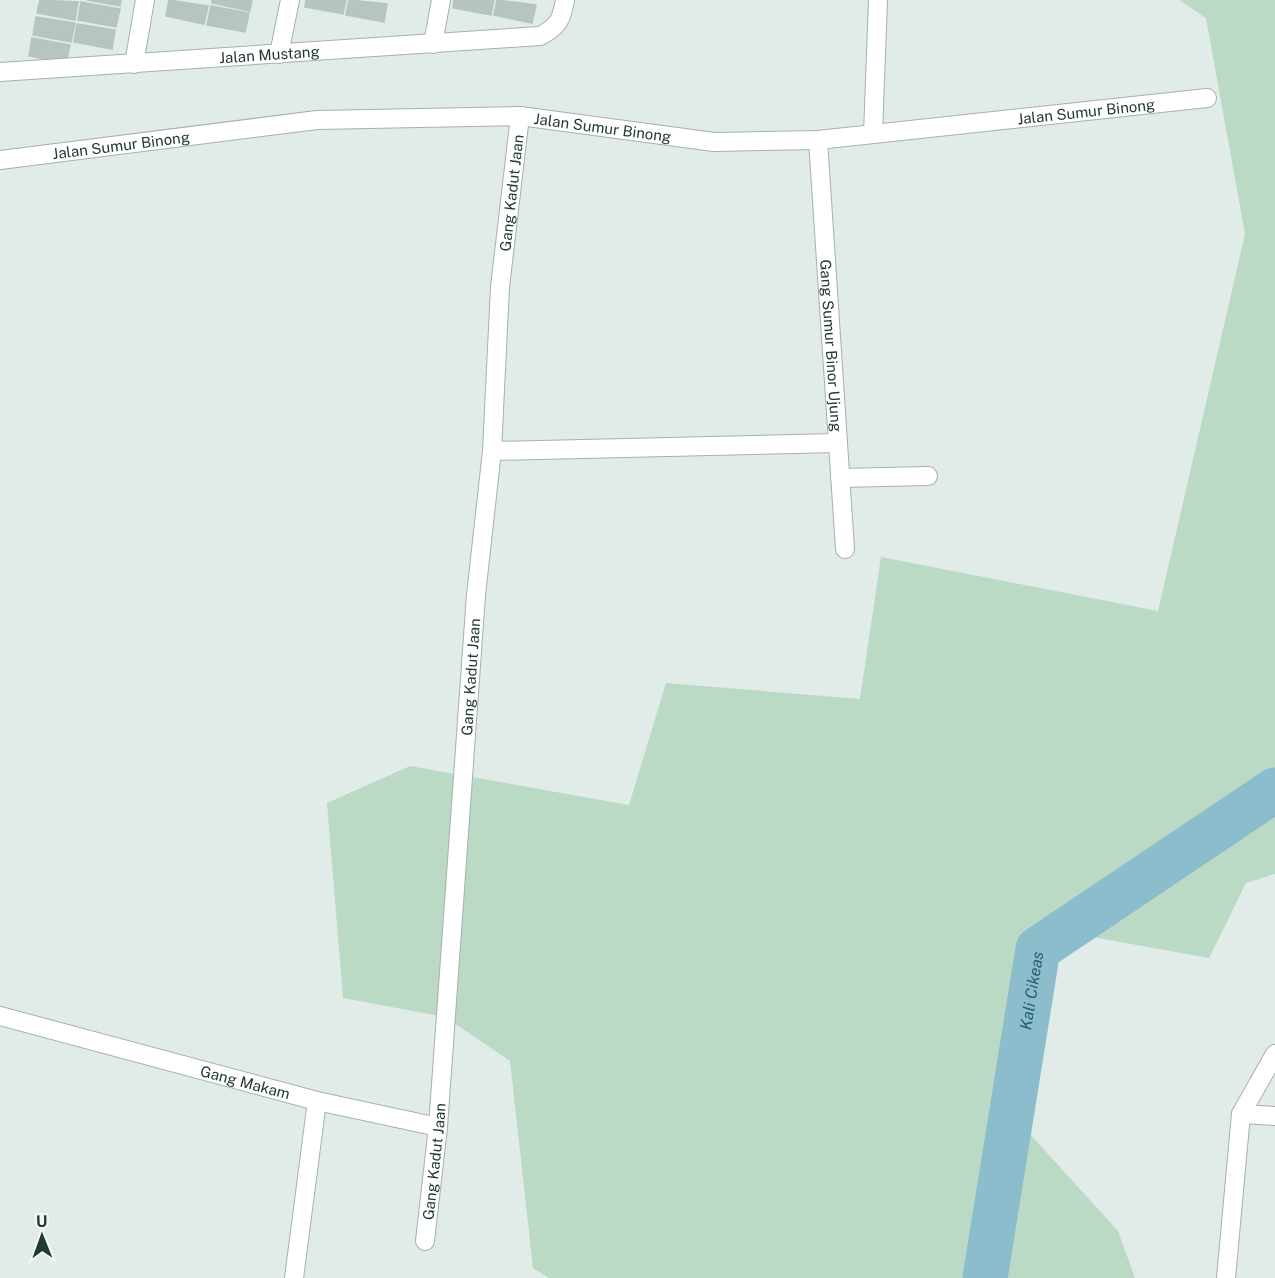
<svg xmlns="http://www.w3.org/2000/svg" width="1275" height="1278" font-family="'Public Sans',sans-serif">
<rect width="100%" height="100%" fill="#e1ebe7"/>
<path fill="#bbdac6" d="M1179 0H1275V874L1246 883 1209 958 1037 927 998 1099 1118 1231 1135 1278H549L533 1268 510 1061 445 1017 343 998 327 803 410 766 629 805 666 683 860 699 881 557 1158 611 1245 234 1206 18Z"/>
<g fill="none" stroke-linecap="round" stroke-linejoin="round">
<path stroke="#8cbdcc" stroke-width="45" id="s1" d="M985 1278 1038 949 1275 790"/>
</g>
<path fill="#b6c5c0" stroke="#b4c4bf" stroke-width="1.5" d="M40 0 78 2 75 20 37 13Z
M87 0H121L120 6Z
M169 0 208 6 204 24 166 16Z
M212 0H252L250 11 212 3Z
M306 0H346L343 14 305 7Z
M349 0 387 4 384 22 346 15Z
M454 0H494L491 15 453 8Z
M497 0 536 5 532 23 494 15Z
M81 2 120 9 116 27 78 20Z
M211 6 249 13 245 32 207 25Z
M36 17 75 23 71 42 33 35Z
M77 24 115 30 112 49 74 42Z
M32 38 70 45 66 63 29 56Z"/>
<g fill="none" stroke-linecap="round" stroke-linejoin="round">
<defs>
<g id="minor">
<path d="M433 44 441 0"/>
<path d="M279 54 290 0"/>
<path d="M134 64 145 0"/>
<path id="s2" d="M0 72 540 36C558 27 562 19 565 0"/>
<path d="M873 134 878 0"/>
<path id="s3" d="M818 140 845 549"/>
<path id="s4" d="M0 160 317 120 520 116 714 142 818 140 1207 98"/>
<path d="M492 451 837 443"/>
<path d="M840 478 928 476"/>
<path id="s5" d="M0 1016 317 1101 294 1278"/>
<path d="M317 1101 438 1127"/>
<path d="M1241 1114 1275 1116"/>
<path id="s6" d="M425 1241 438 1127 476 595 492 451 500 287 520 116"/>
<path d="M1226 1278 1241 1114 1275 1054"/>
</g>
</defs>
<use href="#minor" stroke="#a4b2ae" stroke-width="20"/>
<use href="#minor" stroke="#fff" stroke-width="18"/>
</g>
<g text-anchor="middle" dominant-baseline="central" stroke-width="5" stroke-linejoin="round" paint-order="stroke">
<g font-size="15" fill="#223a36" stroke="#f1f7f5">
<text stroke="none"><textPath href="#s2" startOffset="270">Jalan Mustang</textPath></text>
<text stroke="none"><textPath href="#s4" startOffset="1092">Jalan Sumur Binong</textPath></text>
<text stroke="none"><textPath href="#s4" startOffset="606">Jalan Sumur Binong</textPath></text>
<text stroke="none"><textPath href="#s4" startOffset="122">Jalan Sumur Binong</textPath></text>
<text stroke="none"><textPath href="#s6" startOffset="1052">Gang Kadut Jaan</textPath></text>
<text stroke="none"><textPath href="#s3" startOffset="206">Gang Sumur Binor Ujung</textPath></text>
<text stroke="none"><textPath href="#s6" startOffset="566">Gang Kadut Jaan</textPath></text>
<text stroke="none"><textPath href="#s5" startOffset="254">Gang Makam</textPath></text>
<text stroke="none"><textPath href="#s6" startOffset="80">Gang Kadut Jaan</textPath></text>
</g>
<g font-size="16" font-style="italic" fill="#215d72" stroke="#f1f7f5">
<text stroke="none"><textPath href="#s1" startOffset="291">Kali Cikeas</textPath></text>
</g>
</g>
<g transform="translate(42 1236) rotate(359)" stroke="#f1f7f5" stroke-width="4.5" paint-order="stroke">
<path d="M0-4.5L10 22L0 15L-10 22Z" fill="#223a36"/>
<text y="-9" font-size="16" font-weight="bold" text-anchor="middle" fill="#223a36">U</text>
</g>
</svg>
